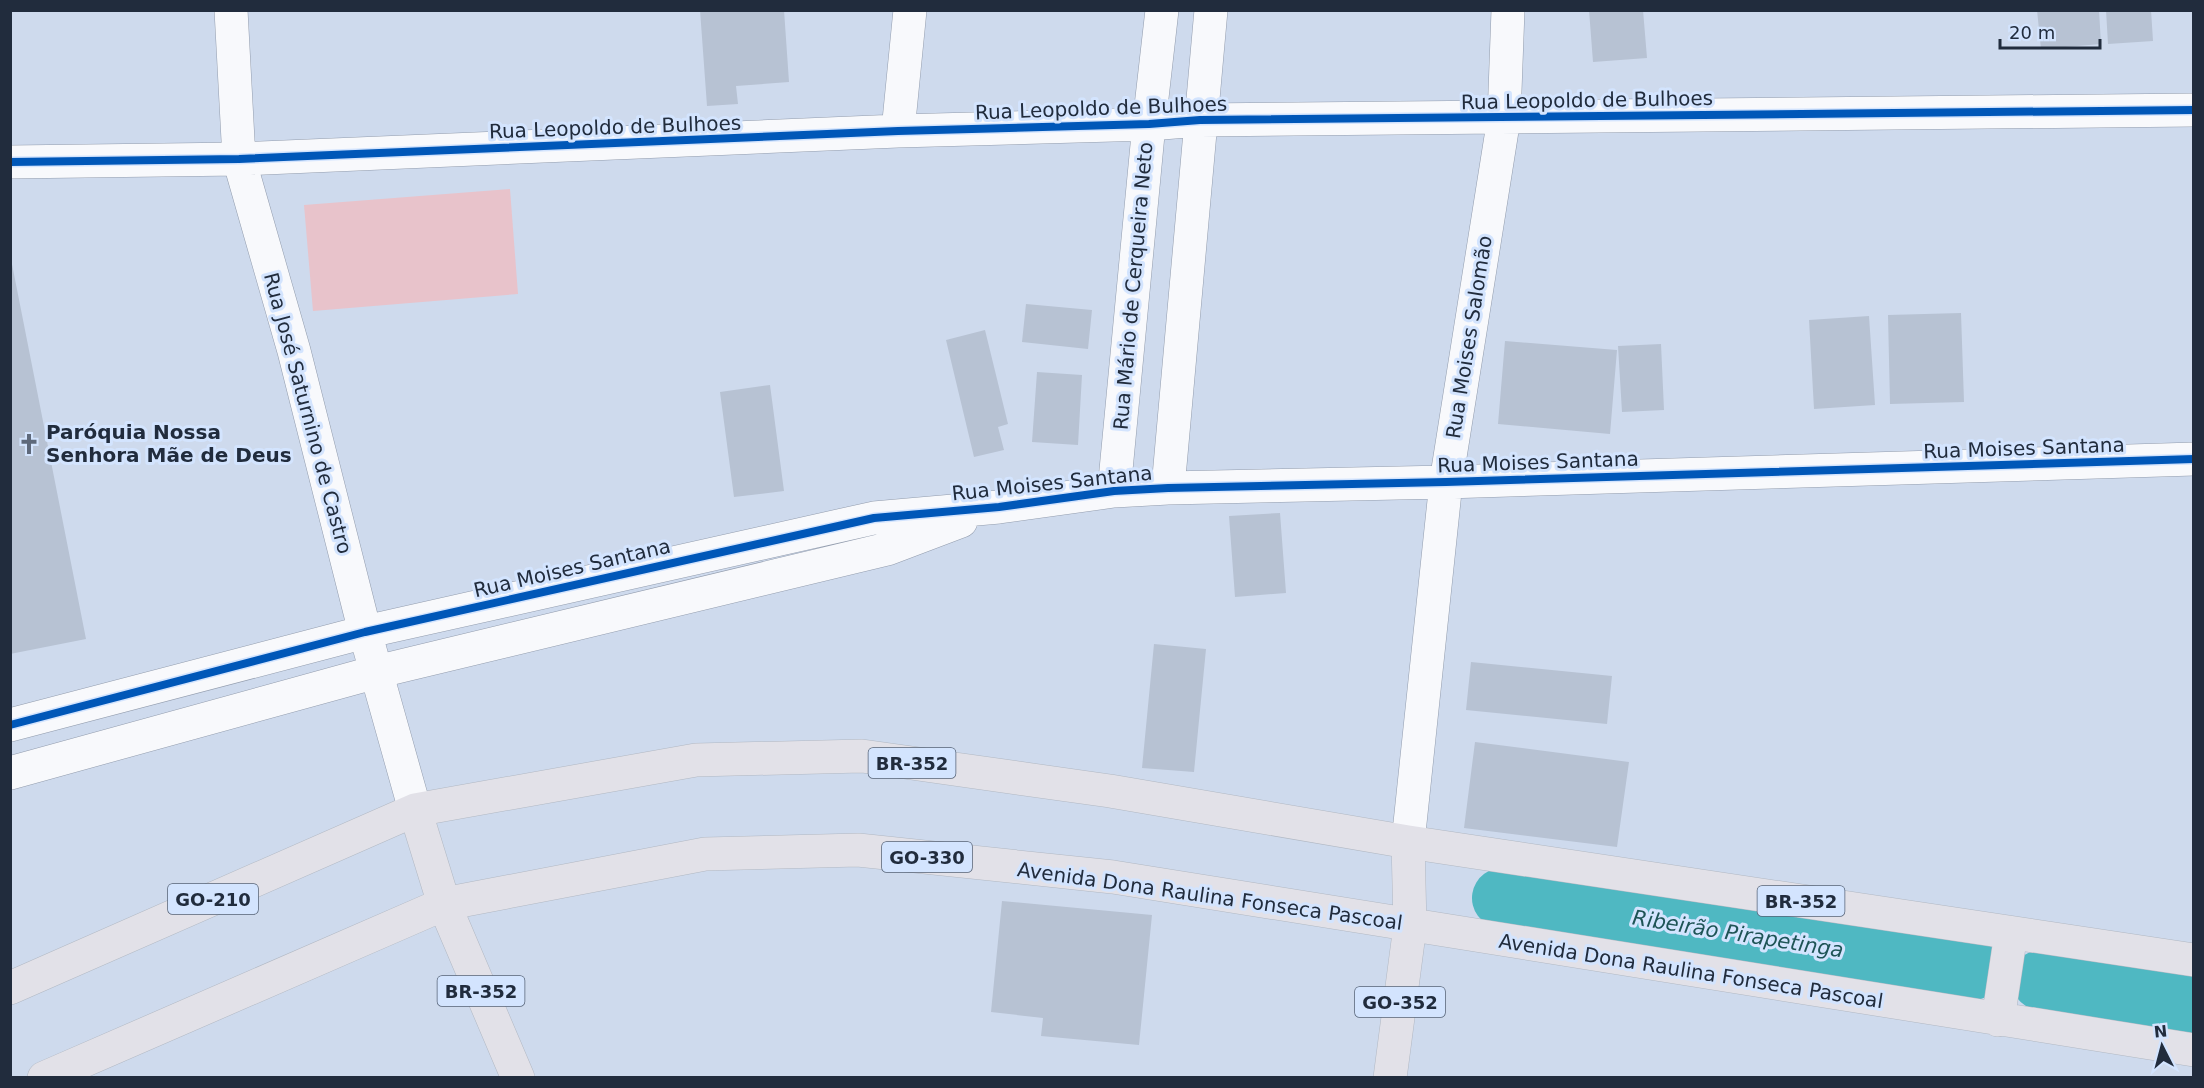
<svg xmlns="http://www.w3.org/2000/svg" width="2204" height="1088" font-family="'DejaVu Sans',sans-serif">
<rect width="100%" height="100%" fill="#cedaed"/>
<path fill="#e8c3cb" d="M510 189 518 294 313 311 304 205Z"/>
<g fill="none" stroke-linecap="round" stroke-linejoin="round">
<path stroke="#4fb8c2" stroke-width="60" d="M1502 898 1973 970
M2041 980 2194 1003"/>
</g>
<path fill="#b7c2d3" d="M700 10H784L789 82 736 86 738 104 707 106Z
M1589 10H1643L1647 58 1593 62Z
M2037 10H2099L2101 44 2041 49Z
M2106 10H2151L2153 41 2108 44Z
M10 254 86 639 10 654Z
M1026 304 1092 310 1088 349 1022 342Z
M1961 313 1964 402 1890 404 1888 315Z
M1869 316 1875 405 1814 409 1809 320Z
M985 330 1008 424 998 427 1004 450 974 457 946 340Z
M1505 341 1617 350 1610 434 1498 424Z
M1661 344 1664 410 1622 412 1618 346Z
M1037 372 1082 375 1078 445 1032 442Z
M770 385 784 491 734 497 720 392Z
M1280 513 1286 593 1235 597 1229 516Z
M1154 644 1206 649 1194 772 1142 768Z
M1471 662 1612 676 1607 724 1466 710Z
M1475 742 1629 762 1617 847 1464 828Z
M1002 901 1152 915 1139 1045 1041 1036 1043 1018 991 1012Z"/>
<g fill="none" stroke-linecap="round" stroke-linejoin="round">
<defs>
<path id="minor" d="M231 10 239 159 294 351 365 632 415 810
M898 131 910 10
M10 162 239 159 898 131 1149 124 1200 120 2194 110
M1168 488 1211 10
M1114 491 1149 124 1162 10
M10 725 365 632 874 518 999 507 1114 491 1168 488 1446 482 2194 459
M10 773 376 672 887 549 961 521
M1408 842 1446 482 1504 118 1508 10"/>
<path id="major" d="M415 810 444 904 518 1078
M10 988 415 810 696 760 862 756 1110 791 1408 842 2194 960
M1998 1020 2011 933
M44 1078 444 904 705 854 858 850 1113 877 2194 1050
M1390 1078 1410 926 1408 842"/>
</defs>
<use href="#minor" stroke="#929cad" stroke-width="34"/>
<use href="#major" stroke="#b1b8c3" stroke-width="34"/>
<use href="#minor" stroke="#f8f9fc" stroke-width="33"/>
<use href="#major" stroke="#e2e1e8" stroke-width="33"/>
<defs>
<path id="cycleway" d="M10 162 239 159 898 131 1149 124 1200 120 2194 110
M10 725 365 632 874 518 999 507 1114 491 1168 488 1446 482 2194 459"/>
</defs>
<use href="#cycleway" stroke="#d3e4fe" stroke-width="11"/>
<use href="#cycleway" stroke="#0057b8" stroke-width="8"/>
</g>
<defs>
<symbol id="church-bare" viewBox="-9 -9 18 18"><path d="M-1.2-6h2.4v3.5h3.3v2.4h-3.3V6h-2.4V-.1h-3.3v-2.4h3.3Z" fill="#5e697b" stroke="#d3e4fe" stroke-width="2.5" paint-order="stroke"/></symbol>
</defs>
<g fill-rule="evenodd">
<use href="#church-bare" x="14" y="429" width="30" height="30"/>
</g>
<g text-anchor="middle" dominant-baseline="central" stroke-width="6" stroke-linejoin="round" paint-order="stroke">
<g fill="#d3e4fe" stroke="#566377" stroke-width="1.5">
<rect x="868.5" y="748" width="87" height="30" rx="4.5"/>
<rect x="882" y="842" width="90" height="30" rx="4.5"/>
<rect x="168" y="884" width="90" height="30" rx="4.5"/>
<rect x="1757.5" y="886" width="87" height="30" rx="4.5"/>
<rect x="437.5" y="976" width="87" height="30" rx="4.5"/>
<rect x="1355" y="987" width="90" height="30" rx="4.5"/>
</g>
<g font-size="18" font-weight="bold" fill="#212c3d">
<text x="912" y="763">BR-352</text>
<text x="927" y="857">GO-330</text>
<text x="213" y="899">GO-210</text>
<text x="1801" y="901">BR-352</text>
<text x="481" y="991">BR-352</text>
<text x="1400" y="1002">GO-352</text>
</g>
<g font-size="20" fill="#212c3d" stroke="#d3e4fe">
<text transform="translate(1587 100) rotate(-1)">Rua Leopoldo de Bulhoes</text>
<text transform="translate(1101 108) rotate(-2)">Rua Leopoldo de Bulhoes</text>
<text transform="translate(615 127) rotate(-2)">Rua Leopoldo de Bulhoes</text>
<text transform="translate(1133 286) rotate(-85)">Rua Mário de Cerqueira Neto</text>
<text transform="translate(1469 337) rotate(-81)">Rua Moises Salomão</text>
<text transform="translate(308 413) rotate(75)">Rua José Saturnino de Castro</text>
<text transform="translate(2024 448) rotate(-2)">Rua Moises Santana</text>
<text transform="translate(1538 462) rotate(-2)">Rua Moises Santana</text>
<text transform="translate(1052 483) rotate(-6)">Rua Moises Santana</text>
<text transform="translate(572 568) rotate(-13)">Rua Moises Santana</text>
<text transform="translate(1210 896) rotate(8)">Avenida Dona Raulina Fonseca Pascoal</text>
<text transform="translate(1691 971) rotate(9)">Avenida Dona Raulina Fonseca Pascoal</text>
</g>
<g font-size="20" font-weight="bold" fill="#212c3d" stroke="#d3e4fe" text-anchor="start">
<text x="46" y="432">Paróquia Nossa<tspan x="46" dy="23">Senhora Mãe de Deus</tspan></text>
</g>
<g font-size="21" font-style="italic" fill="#1e5456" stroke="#d3e4fe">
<text transform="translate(1738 934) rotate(9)">Ribeirão Pirapetinga</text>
</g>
</g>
<rect width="2204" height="1088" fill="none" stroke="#212c3d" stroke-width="24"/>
<g transform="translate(2162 1046) rotate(354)" stroke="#d3e4fe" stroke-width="4.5" paint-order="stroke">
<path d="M0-4.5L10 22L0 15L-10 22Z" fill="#212c3d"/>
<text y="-9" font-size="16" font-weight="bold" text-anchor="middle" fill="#212c3d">N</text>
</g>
<path d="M2000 39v9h100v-9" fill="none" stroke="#212c3d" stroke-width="3"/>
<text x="2009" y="39" font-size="18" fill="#212c3d" stroke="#d3e4fe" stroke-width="4.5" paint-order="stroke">20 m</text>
</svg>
